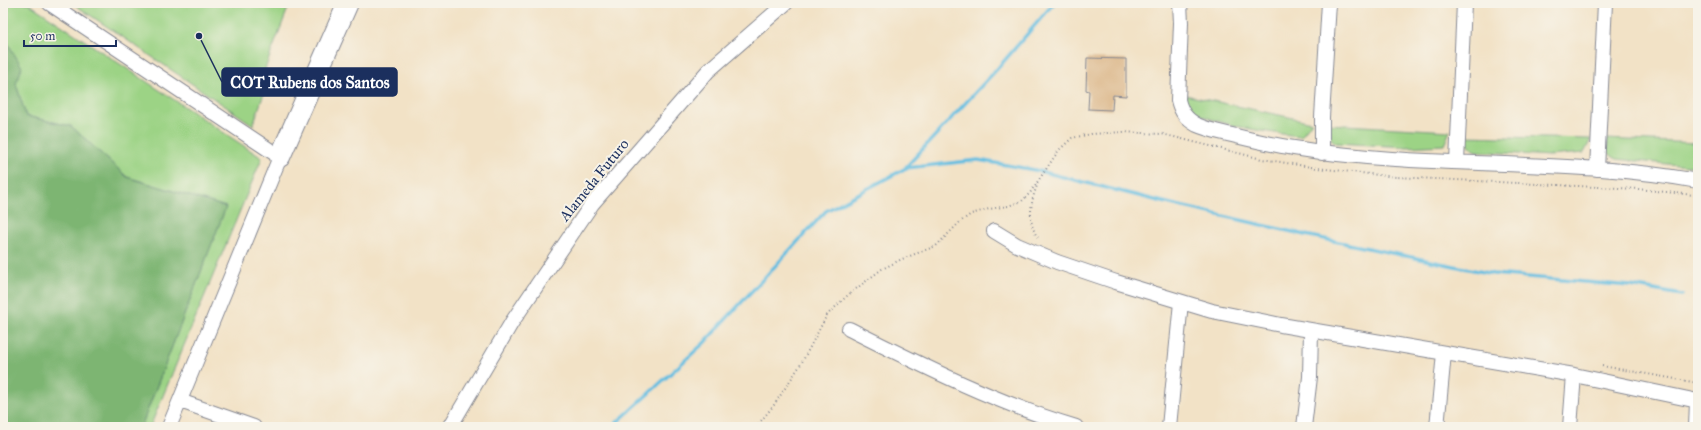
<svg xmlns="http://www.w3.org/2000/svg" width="1701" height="430" font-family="'IM FELL Great Primer',serif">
<rect width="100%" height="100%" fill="#f7f3e8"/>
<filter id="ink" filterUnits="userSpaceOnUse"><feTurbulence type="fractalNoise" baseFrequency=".025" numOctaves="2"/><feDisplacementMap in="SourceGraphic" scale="8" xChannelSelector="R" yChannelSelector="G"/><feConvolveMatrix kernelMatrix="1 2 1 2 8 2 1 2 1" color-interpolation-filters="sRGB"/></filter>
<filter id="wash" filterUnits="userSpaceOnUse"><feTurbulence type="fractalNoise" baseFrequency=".012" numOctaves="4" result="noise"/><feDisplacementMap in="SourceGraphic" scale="16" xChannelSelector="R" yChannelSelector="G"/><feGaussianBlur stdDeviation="0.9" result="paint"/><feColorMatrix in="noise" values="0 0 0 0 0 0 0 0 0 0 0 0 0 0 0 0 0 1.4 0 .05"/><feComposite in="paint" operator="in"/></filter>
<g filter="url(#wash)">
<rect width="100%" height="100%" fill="#f2e2c6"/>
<path fill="#9cd385" stroke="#5c8172" d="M3 3H28L262 158 150 427H141L226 207 127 177 71 126 26 116 16 84 21 67 3 35Z
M72 3H290L265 69 269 79 253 125Z
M1185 95 1312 122 1301 136C1276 134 1205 124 1187 107Z
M1327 124 1450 131 1444 145 1407 147 1336 143 1331 139Z
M1463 136 1591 139 1584 153 1549 156 1475 151 1470 147Z
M1605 139 1698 143V167L1617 159C1607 154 1606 150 1605 139Z"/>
<path fill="#7db572" stroke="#4c7268" d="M3 35 22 67 16 84 26 116 71 126 127 177 226 207 141 427H3Z"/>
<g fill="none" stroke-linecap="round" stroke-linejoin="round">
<path stroke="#64bee1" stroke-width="3.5" d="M906 167 998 68 1054 3
M612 427 704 343 826 211 906 168 978 160 1035 170 1171 204 1310 236 1493 274 1631 286 1682 295"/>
</g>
<g id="blocks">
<path fill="#debc92" d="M1087 58 1126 59V96L1113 95 1112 110 1088 109 1089 91 1086 90Z"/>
</g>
</g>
<g filter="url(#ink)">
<use href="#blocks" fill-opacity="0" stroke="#868892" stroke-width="1"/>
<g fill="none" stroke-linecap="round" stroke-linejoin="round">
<defs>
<path id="street" d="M49 3 280 157 169 427
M1180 3 1181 23 1178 100C1181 112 1186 119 1197 125 1208 130 1220 132 1232 135 1252 140 1273 145 1294 148 1427 170 1565 157 1698 181
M1322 153V117L1329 3
M1457 162 1464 3
M1597 169 1605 3
M994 231 1017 245 1057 262 1116 282 1212 311 1281 325 1574 375 1698 401
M849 329C923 366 996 403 1076 427
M180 401 254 427
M450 427 512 322 592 204 708 71 786 3
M1169 427 1181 302
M1304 427 1310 377 1311 330
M1437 427 1444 353
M1570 427 1574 375
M1696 427 1697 401"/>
<path id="secondary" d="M280 157 348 3"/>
</defs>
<use href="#street" stroke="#868892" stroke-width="16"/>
<use href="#secondary" stroke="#868892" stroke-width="22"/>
<path stroke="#868892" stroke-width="2" stroke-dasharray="1 3" stroke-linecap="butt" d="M1038 183C1031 200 1026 223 1039 239
M1602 366 1698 383
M756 427 774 405 801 364 827 315 848 295 882 269 902 259 936 246 960 222 971 214 989 209 1008 206 1022 201 1030 193 1059 150 1072 138 1091 134 1123 132 1162 134 1262 159 1317 168 1396 177 1638 189 1694 195"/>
<use href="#street" stroke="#fff" stroke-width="14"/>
<use href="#secondary" stroke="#fff" stroke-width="20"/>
</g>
</g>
<g text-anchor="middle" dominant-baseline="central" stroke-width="4" stroke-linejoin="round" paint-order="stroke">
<g font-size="15" fill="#1b2f5e" stroke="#f7f3e8">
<text transform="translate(594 180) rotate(-51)">Alameda Futuro</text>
</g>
</g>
<path fill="none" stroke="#1b2f5e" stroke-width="1.5" d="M199 36L222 82"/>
<circle fill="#1b2f5e" stroke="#f7f3e8" stroke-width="1.5" cx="199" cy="36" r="4"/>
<rect fill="#1b2f5e" stroke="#1b2f5e" stroke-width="1.5" x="222" y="68" width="175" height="28" rx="4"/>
<g font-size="16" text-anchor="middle" font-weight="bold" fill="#fff">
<text x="310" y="88">COT Rubens dos Santos</text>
</g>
<rect width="1701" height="430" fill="none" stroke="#f7f3e8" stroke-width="16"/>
<path d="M24 40v6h92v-6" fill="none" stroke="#1b2f5e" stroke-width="2"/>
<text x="30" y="40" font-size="12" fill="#1b2f5e" stroke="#f7f3e8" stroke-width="3" paint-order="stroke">50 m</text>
</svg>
